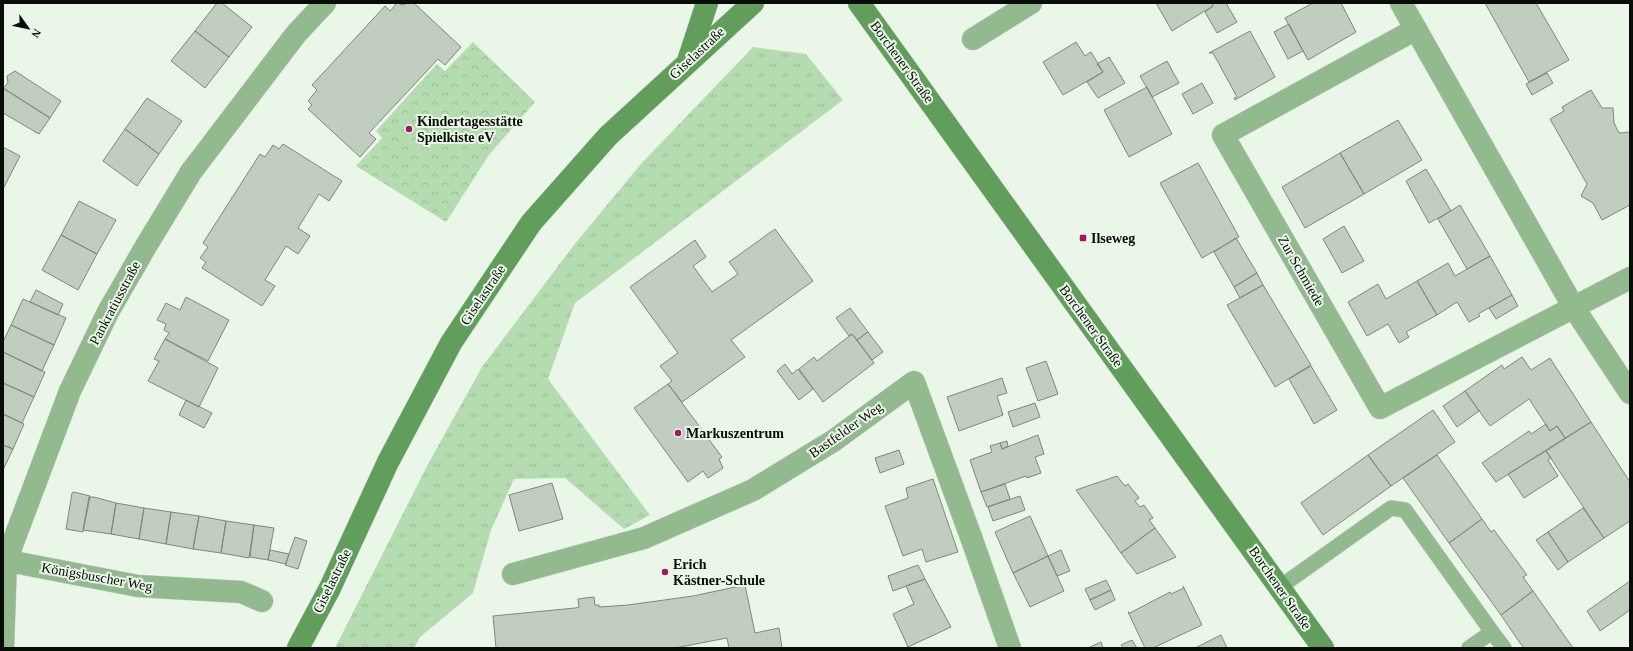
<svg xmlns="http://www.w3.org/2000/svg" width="1633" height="651" font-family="Georgia,serif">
<defs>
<pattern id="grass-tufts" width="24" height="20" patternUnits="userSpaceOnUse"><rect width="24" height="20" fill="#b5dcb0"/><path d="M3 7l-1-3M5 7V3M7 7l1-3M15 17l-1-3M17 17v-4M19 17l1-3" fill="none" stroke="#9abc96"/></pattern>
<pattern id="park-crowns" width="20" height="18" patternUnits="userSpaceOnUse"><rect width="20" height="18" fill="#b5dcb0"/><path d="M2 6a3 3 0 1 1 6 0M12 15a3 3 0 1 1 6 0" fill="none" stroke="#9abc96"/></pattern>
</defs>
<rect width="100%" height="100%" fill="#eaf7e8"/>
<path fill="url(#grass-tufts)" d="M753 47 806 54 843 100 575 303 548 379 650 515 624 529 565 478 514 479 491 530 473 593 420 637 414 648H335L428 464 482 367 574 245 640 165Z"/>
<path fill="url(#park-crowns)" d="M473 42 535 102 489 155 446 222 356 166 382 138 376 131 437 64 445 71Z"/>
<path fill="#c1cdbf" stroke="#7e897c" d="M217 3H222L252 27 229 57 195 31Z
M397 3 404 5 406 3H414L461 47 445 65 438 59 369 133 376 139 360 157 308 109 312 105 308 101 317 90 312 85 385 6 390 11Z
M1156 3H1212L1213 6 1172 31Z
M1212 3H1226L1237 22 1217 33 1205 12 1213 6Z
M1313 3H1341L1356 32 1308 60 1285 18Z
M1485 3H1536L1569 60 1529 82Z
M1289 24 1303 51 1288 59 1274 32Z
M195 31 229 57 205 88 171 61Z
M1250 31 1275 77 1235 100 1234 98 1237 97 1213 53H1209Z
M1076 42 1085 56 1091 52 1103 72 1063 95 1043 62Z
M1109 57 1125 83 1098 98 1087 82 1103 72 1097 64Z
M1167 61 1179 83 1152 97 1140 76Z
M15 71 61 101 50 118 3 88 8 83 7 76Z
M1547 73 1553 83 1532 95 1526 84Z
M1202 83 1213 103 1193 114 1182 94Z
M1147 87 1172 134 1129 157 1104 110Z
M3 88 50 118 39 134 3 113Z
M1591 90 1602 108H1613L1614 123 1619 133 1630 132V205L1602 220 1593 203 1581 196 1587 184 1550 119 1564 111 1562 107Z
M147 98 182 121 159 154 125 129Z
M1398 120 1422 160 1364 194 1340 153Z
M125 129 159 154 137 186 103 161Z
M283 144 342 181 329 201 319 194 298 228 310 236 298 254 286 246 265 280 275 286 262 306 202 268 206 262 200 258 208 247 203 243 260 154 265 157 273 145 279 149Z
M3 147 20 156 3 189Z
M1340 153 1364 194 1305 228 1282 187Z
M1198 163 1239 237 1202 258 1160 183Z
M1426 169 1451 211 1429 223 1406 181Z
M79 201 116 220 97 254 61 235Z
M1460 205 1490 256 1467 269 1438 219Z
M1344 226 1364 261 1342 273 1323 239Z
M775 229 813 281 731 340 745 357 682 402 668 384 672 381 660 366 678 353 630 287 695 240 706 257 693 266 712 292 738 274 729 262Z
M61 235 97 254 78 290 42 270Z
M1236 238 1257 273 1234 287 1214 252Z
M1490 256 1512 295 1478 314 1480 316 1469 322 1457 302 1437 315 1417 281 1448 263 1455 276Z
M1257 273 1263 285 1240 298 1234 287Z
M1417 281 1437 315 1406 332 1409 337 1399 343 1388 324 1367 336 1348 302 1378 284 1386 299Z
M1263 285 1311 365 1275 387 1227 305Z
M36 290 63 304 58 315 30 302Z
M1512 295 1518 306 1496 319 1489 308Z
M186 297 229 320 208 361 165 339 169 333 164 330 166 324 157 320 166 303 180 310Z
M23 299 66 318 54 345 11 325Z
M850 308 868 332 857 340 852 334 849 336 836 318Z
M11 325 54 345 42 371 3 352V342Z
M868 332 883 352 872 360 857 340Z
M852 334 874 363 823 402 799 369 814 357 817 361Z
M165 339 218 368 199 407 148 381 159 361 154 359Z
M3 352 45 372 34 397 3 383Z
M1522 357 1531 370 1550 358 1591 422 1565 438 1557 426 1550 431 1529 399 1490 426 1465 391 1502 365 1504 369Z
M1046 361 1058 394 1038 401 1026 368Z
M785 364 792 374 798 369 813 389 799 400 777 371Z
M1311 366 1337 410 1314 424 1289 379Z
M1002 378 1007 393 997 396 1003 415 959 431 947 397Z
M3 383 34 397 22 423 3 414Z
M668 384 722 457 719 459 723 468 708 478 703 471 688 482 634 408Z
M1465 391 1479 411 1457 427 1443 406Z
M186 400 212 413 204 428 179 415Z
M1035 403 1040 417 1013 427 1008 412Z
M1433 410 1455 442 1391 486 1368 455Z
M3 414 24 424 13 449 3 445Z
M1591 422 1630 482V521L1604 538 1546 451Z
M1546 424 1550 431 1557 426 1565 438 1496 482 1482 463 1529 431 1531 434Z
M1038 435 1044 454 1035 457 1041 473 1027 478 1026 476 981 492 970 460 992 452 990 446 1000 443 1002 449Z
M1007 441 1008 446 1002 449 1000 443Z
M3 445 13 449 3 470Z
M899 450 904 464 880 473 875 458Z
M1546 451 1551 458 1548 460 1558 476 1524 498 1508 474Z
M1368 455 1391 486 1323 535 1301 503Z
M1437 455 1482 519 1449 543 1403 478Z
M1117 476 1125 486 1128 484 1139 498 1135 501 1140 507 1144 505 1153 518 1149 520 1155 528 1121 553 1076 490Z
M933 479 958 552 926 562 922 549 903 556 885 506 908 498 906 488Z
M552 483 563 519 519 531 509 495Z
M1005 484 1010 499 987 507 981 492Z
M74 492 90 496 83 532 66 529 72 493Z
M1020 496 1025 510 993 521 988 507Z
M89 497H94L116 503 111 534 83 530Z
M116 503 144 508 139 539 111 534Z
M144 508 171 512 166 544 139 539Z
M1583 508 1604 538 1568 562 1548 532Z
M171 512 199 516 193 549 166 544Z
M199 516 226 521 221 553 193 549Z
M1030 516 1048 556 1013 573 995 532Z
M1482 519 1491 532 1494 530 1527 575 1523 577 1533 591 1501 615 1449 543Z
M226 521 254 525 249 558 221 553Z
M254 525 274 528 268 560 250 557Z
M1155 528 1176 557 1137 574 1121 553Z
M1548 532 1568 562 1558 570 1536 540Z
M295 537 307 541 298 569 285 565Z
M270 550 289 554 286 564 268 560Z
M1061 550 1070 571 1057 576 1048 556Z
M1048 556 1064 591 1030 607 1013 573Z
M918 565 925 579 893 591 888 576Z
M925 579 951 627 908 647 893 614 914 604 906 586Z
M1106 580 1111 590 1090 600 1085 589Z
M1630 581V610L1600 631 1587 611Z
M745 585 755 633 779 628 782 648H729L727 638 675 648H496L493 616 575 608 579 607 578 599 585 598 594 597 595 605H599V607L628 605 693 596Z
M1183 586 1202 625 1153 648H1145L1128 612 1130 613 1170 592 1171 594 1184 588Z
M1111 590 1115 600 1095 610 1090 600Z
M1533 591 1573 648H1524L1520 643 1501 615Z
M1221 635 1227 648H1195Z
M1132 640 1137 648H1123L1121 645Z
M1101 642 1103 648H1088Z"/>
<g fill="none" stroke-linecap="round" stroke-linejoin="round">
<defs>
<path id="service" d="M1280 587 1391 508 1405 510 1492 632 1469 648
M1492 632 1504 648"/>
<path id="minor" d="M1401 3 1574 308 1630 393
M1416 29 1223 135 1380 408 1630 278
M973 39 1031 3
M3 560 138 586 241 592 262 601
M513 574 644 538 753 490 833 441 914 382 971 537 1010 648
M3 648 6 561 70 391 108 312 146 246 191 172 296 34 325 3"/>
<path id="secondary" d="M859 3 1323 648
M688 61 707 3
M298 648 330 588 388 462 451 343 531 223 608 136 753 3"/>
</defs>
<use href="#service" stroke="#c6d2c4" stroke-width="16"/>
<use href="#minor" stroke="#c6d2c4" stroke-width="23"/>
<use href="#secondary" stroke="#c6d2c4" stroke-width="23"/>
<use href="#service" stroke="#92ba8e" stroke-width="15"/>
<use href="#minor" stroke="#92ba8e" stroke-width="22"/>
<use href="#secondary" stroke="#619d5b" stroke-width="22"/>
</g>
<g fill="#9f1765" stroke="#eaf7e8" stroke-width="1.5">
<circle cx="409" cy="129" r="4"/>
<rect x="1079" y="234" width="8" height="8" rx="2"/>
<circle cx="678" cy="433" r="4"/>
<circle cx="665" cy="572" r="4"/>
</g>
<g text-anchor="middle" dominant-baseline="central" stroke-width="4" stroke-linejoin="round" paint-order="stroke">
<g font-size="14" fill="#090d08" stroke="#eaf7e8">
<text transform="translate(697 53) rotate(-43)">Giselastraße</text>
<text transform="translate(902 62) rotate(54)">Borchener Straße</text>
<text transform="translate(1301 271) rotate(60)">Zur Schmiede</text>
<text transform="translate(483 295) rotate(-56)">Giselastraße</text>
<text transform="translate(115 303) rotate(-62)">Pankratiusstraße</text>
<text transform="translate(1091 326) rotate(54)">Borchener Straße</text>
<text transform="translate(846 430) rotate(-35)">Bastfelder Weg</text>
<text transform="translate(97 577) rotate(10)">Königsbuscher Weg</text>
<text transform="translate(332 581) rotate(-64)">Giselastraße</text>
<text transform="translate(1280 588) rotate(55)">Borchener Straße</text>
</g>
<g font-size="14" font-weight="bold" fill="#090d08" stroke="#eaf7e8" text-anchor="start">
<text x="417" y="121">Kindertagesstätte<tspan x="417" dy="16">Spielkiste eV</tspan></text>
<text x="1091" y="238">Ilseweg</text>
<text x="686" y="433">Markuszentrum</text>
<text x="673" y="564">Erich<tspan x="673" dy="16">Kästner-Schule</tspan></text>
</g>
</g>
<rect width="1633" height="651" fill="none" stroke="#090d08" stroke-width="8"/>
<g transform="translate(28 28) rotate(123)" stroke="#eaf7e8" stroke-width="3" paint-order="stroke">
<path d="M0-3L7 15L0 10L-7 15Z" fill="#090d08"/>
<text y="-6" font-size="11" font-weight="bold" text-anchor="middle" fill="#090d08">N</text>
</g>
</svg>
